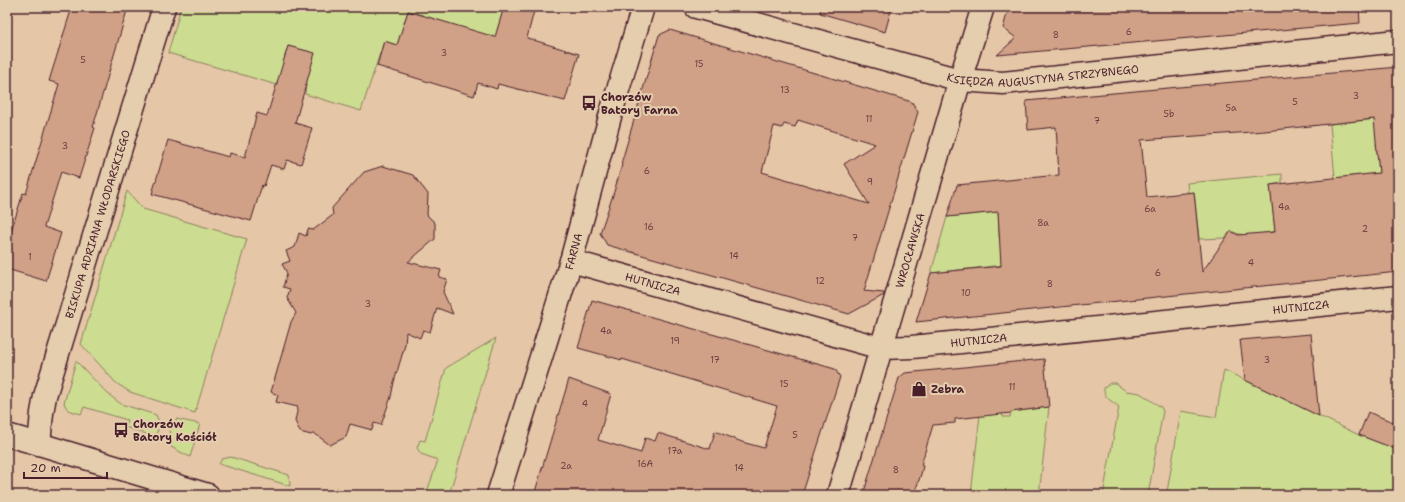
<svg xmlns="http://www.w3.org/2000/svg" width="1405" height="502" font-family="'Shantell Sans',sans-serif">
<rect width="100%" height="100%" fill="#e5c7a7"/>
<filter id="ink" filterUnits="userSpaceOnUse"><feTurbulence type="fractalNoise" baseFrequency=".025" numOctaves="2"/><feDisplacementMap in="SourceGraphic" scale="8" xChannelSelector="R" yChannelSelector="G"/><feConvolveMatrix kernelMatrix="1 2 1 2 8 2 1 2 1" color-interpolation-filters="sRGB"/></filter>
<g filter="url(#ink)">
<path fill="#ccdc90" stroke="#8b7e5e" d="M181 7H504L494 41 457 26 408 11 397 45 384 41 361 111 305 94 306 85 314 53 288 46 277 85 168 53Z
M1387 118 1376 143 1379 173 1335 178 1330 124Z
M1282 174V183L1270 185 1275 231C1261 234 1243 238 1231 231L1225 238 1199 239 1194 192 1188 193 1187 183Z
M127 191 143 209 247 239 195 413 130 392 116 383 81 344Z
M998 212 999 236 1004 265 931 273 947 217Z
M496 338 449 495H435L427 492 438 460 421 454 417 448 420 440 425 441 446 368Z
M76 361 108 394 121 404 156 415 160 424 155 437 125 427 127 420 84 407 81 414 68 410 64 403Z
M1224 370 1359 435 1398 450V495H1181L1167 492 1181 411 1216 417Z
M1110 383H1115L1126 391 1140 393 1161 407 1163 411 1148 495H1103L1119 407C1112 401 1103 398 1104 388Z
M1049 407 1039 495H971L980 415 1002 413 1003 417H1010L1011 412Z
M176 419 200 424 190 457 171 447 169 428 176 427Z
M231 457 289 475 290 486 219 464 222 459Z
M336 488 359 495H329Z"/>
<path fill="#d0a187" stroke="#4a1f2b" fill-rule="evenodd" d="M72 7H128L93 127 95 128 79 178 61 172 44 227 61 233 46 281 7 269V244L23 193 26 194 59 84 49 81Z
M504 7H535L527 38 579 54 565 101 498 84 497 89 478 83 474 96 377 66 384 41 397 45 408 11 495 37Z
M821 7H892L885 32 820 13Z
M1009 7H1359L1360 23 997 55 1016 38 1003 28Z
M670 30 912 102 918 112 864 291 884 293V295L849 314 607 245 600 233 613 195 622 165 621 164 659 35ZM798 120 875 144 844 164 869 204 762 172 774 126 782 128 784 124 795 127Z
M288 46 315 53 295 123 312 128 301 164 287 160 284 169 271 165 264 186 262 185 251 221 152 194 168 140 229 157 230 153 245 157 257 113 267 116Z
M1398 67V272L916 322 931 273 1001 266 998 212 947 217 957 185 1059 175 1056 127 1028 130 1026 101ZM1374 119 1379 173 1270 185 1275 232 1238 235 1231 231 1202 272 1194 192 1147 197 1141 140 1265 131Z
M383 166 413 175 428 194 427 215 435 223V239L408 262 441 270 439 277 447 279 443 292 453 314 437 308 430 332 423 330 420 338 406 332 405 345 394 382 391 397 381 425 374 423 372 430 350 424 346 437 330 445 314 433 311 435 300 432 295 421 298 407 276 402 278 395 271 392 291 322 296 313 287 298 290 289 283 287 287 273 282 264 290 261 286 251 295 247 299 233 306 236 308 229 313 230 333 215 332 208 364 172Z
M592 300 835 369 840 377 802 495H534L569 379 611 394 598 440 641 453 645 438 655 441 658 433 710 449 715 431 742 442 764 448 777 406 622 359V360L578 348Z
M1311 334 1319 416 1245 380 1240 340Z
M1044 359 1049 407 1011 412V413L955 419V423L933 425 921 465 923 466 921 474 914 495H863L899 378 905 373Z
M1368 412 1398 424V450L1359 435Z"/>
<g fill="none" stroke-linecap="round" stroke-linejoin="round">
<defs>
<g id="street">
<path id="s1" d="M696 7 960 80 1003 83 1398 41"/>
<path id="s2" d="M571 261 881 348 912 347 1398 297"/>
<path id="s3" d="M39 444 42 413 45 396 164 7"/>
<path id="s4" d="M498 495 571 261 611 113 643 7"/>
<path id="s5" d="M838 495 960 80 983 7"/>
</g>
<path id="secondary" d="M7 435 39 444 208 495"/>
</defs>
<use href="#street" stroke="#4a1f2b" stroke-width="25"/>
<use href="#secondary" stroke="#4a1f2b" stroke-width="25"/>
<use href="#street" stroke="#e4ceae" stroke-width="22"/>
<use href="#secondary" stroke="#e4ceae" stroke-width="22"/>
</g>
</g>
<defs>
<symbol id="bus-bare" viewBox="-9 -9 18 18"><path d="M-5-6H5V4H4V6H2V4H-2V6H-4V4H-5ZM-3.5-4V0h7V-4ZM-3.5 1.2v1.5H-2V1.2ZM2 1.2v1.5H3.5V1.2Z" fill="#4a1f2b" stroke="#e4ceae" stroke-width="2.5" paint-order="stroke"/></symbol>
<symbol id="shop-bare" viewBox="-9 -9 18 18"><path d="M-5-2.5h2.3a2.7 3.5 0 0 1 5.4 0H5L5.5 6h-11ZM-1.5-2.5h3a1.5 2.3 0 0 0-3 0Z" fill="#4a1f2b" stroke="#e4ceae" stroke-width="2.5" paint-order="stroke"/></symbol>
</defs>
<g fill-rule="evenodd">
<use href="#bus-bare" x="578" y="92" width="22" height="22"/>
<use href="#shop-bare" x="908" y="378" width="22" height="22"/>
<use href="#bus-bare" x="110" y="419" width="22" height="22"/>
</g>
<g text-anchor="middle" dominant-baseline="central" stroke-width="4" stroke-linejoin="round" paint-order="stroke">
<g font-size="9" fill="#6c4042">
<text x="1129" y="32">6</text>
<text x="1056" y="35">8</text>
<text x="444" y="53">3</text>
<text x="83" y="60">5</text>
<text x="699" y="64">15</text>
<text x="785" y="90">13</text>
<text x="1356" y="96">3</text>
<text x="1295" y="102">5</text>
<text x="1231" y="108">5a</text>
<text x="1169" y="114">5b</text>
<text x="869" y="119">11</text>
<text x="1097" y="121">7</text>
<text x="65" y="146">3</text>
<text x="647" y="171">6</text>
<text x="870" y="182">9</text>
<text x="1284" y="207">4a</text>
<text x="1150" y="209">6a</text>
<text x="1043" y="223">8a</text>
<text x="649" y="227">16</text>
<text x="1365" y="229">2</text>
<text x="855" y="238">7</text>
<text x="734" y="256">14</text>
<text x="30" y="257">1</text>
<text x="1251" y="263">4</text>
<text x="1158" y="273">6</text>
<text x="820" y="281">12</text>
<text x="1050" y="284">8</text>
<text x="966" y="293">10</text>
<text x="368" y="304">3</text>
<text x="606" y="331">4a</text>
<text x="675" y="341">19</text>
<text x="715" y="360">17</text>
<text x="1267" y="360">3</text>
<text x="784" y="384">15</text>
<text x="1012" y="387">11</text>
<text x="585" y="404">4</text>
<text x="795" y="435">5</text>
<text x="675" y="451">17a</text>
<text x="645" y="464">16A</text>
<text x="566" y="466">2a</text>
<text x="739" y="468">14</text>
<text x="896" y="470">8</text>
</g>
<g font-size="11" fill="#4a1f2b" stroke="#e4ceae">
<text stroke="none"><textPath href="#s1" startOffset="357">KSIĘDZA AUGUSTYNA STRZYBNEGO</textPath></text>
<text stroke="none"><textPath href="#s3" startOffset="228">BISKUPA ADRIANA WŁODARSKIEGO</textPath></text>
<text stroke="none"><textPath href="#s5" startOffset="255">WROCŁAWSKA</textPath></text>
<text stroke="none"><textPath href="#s4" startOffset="255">FARNA</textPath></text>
<text stroke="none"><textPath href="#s2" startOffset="85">HUTNICZA</textPath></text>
<text stroke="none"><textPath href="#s2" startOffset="744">HUTNICZA</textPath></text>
<text stroke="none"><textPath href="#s2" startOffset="420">HUTNICZA</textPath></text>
</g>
<g font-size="11" font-weight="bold" fill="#4a1f2b" stroke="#e4ceae" text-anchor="start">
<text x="601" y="97">Chorzów<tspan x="601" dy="13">Batory Farna</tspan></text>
<text x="931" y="389">Zebra</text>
<text x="133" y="424">Chorzów<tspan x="133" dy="13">Batory Kościół</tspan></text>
</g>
</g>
<rect width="1405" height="502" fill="none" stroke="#e4ceae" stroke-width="24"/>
<rect x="12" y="12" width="1381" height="478" fill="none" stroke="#4a1f2b" stroke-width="1.5" filter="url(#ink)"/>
<path d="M24 472v6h83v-6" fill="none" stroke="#4a1f2b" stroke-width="2"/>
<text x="30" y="472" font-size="12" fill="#4a1f2b" stroke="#e4ceae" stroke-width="3" paint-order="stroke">20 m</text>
</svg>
